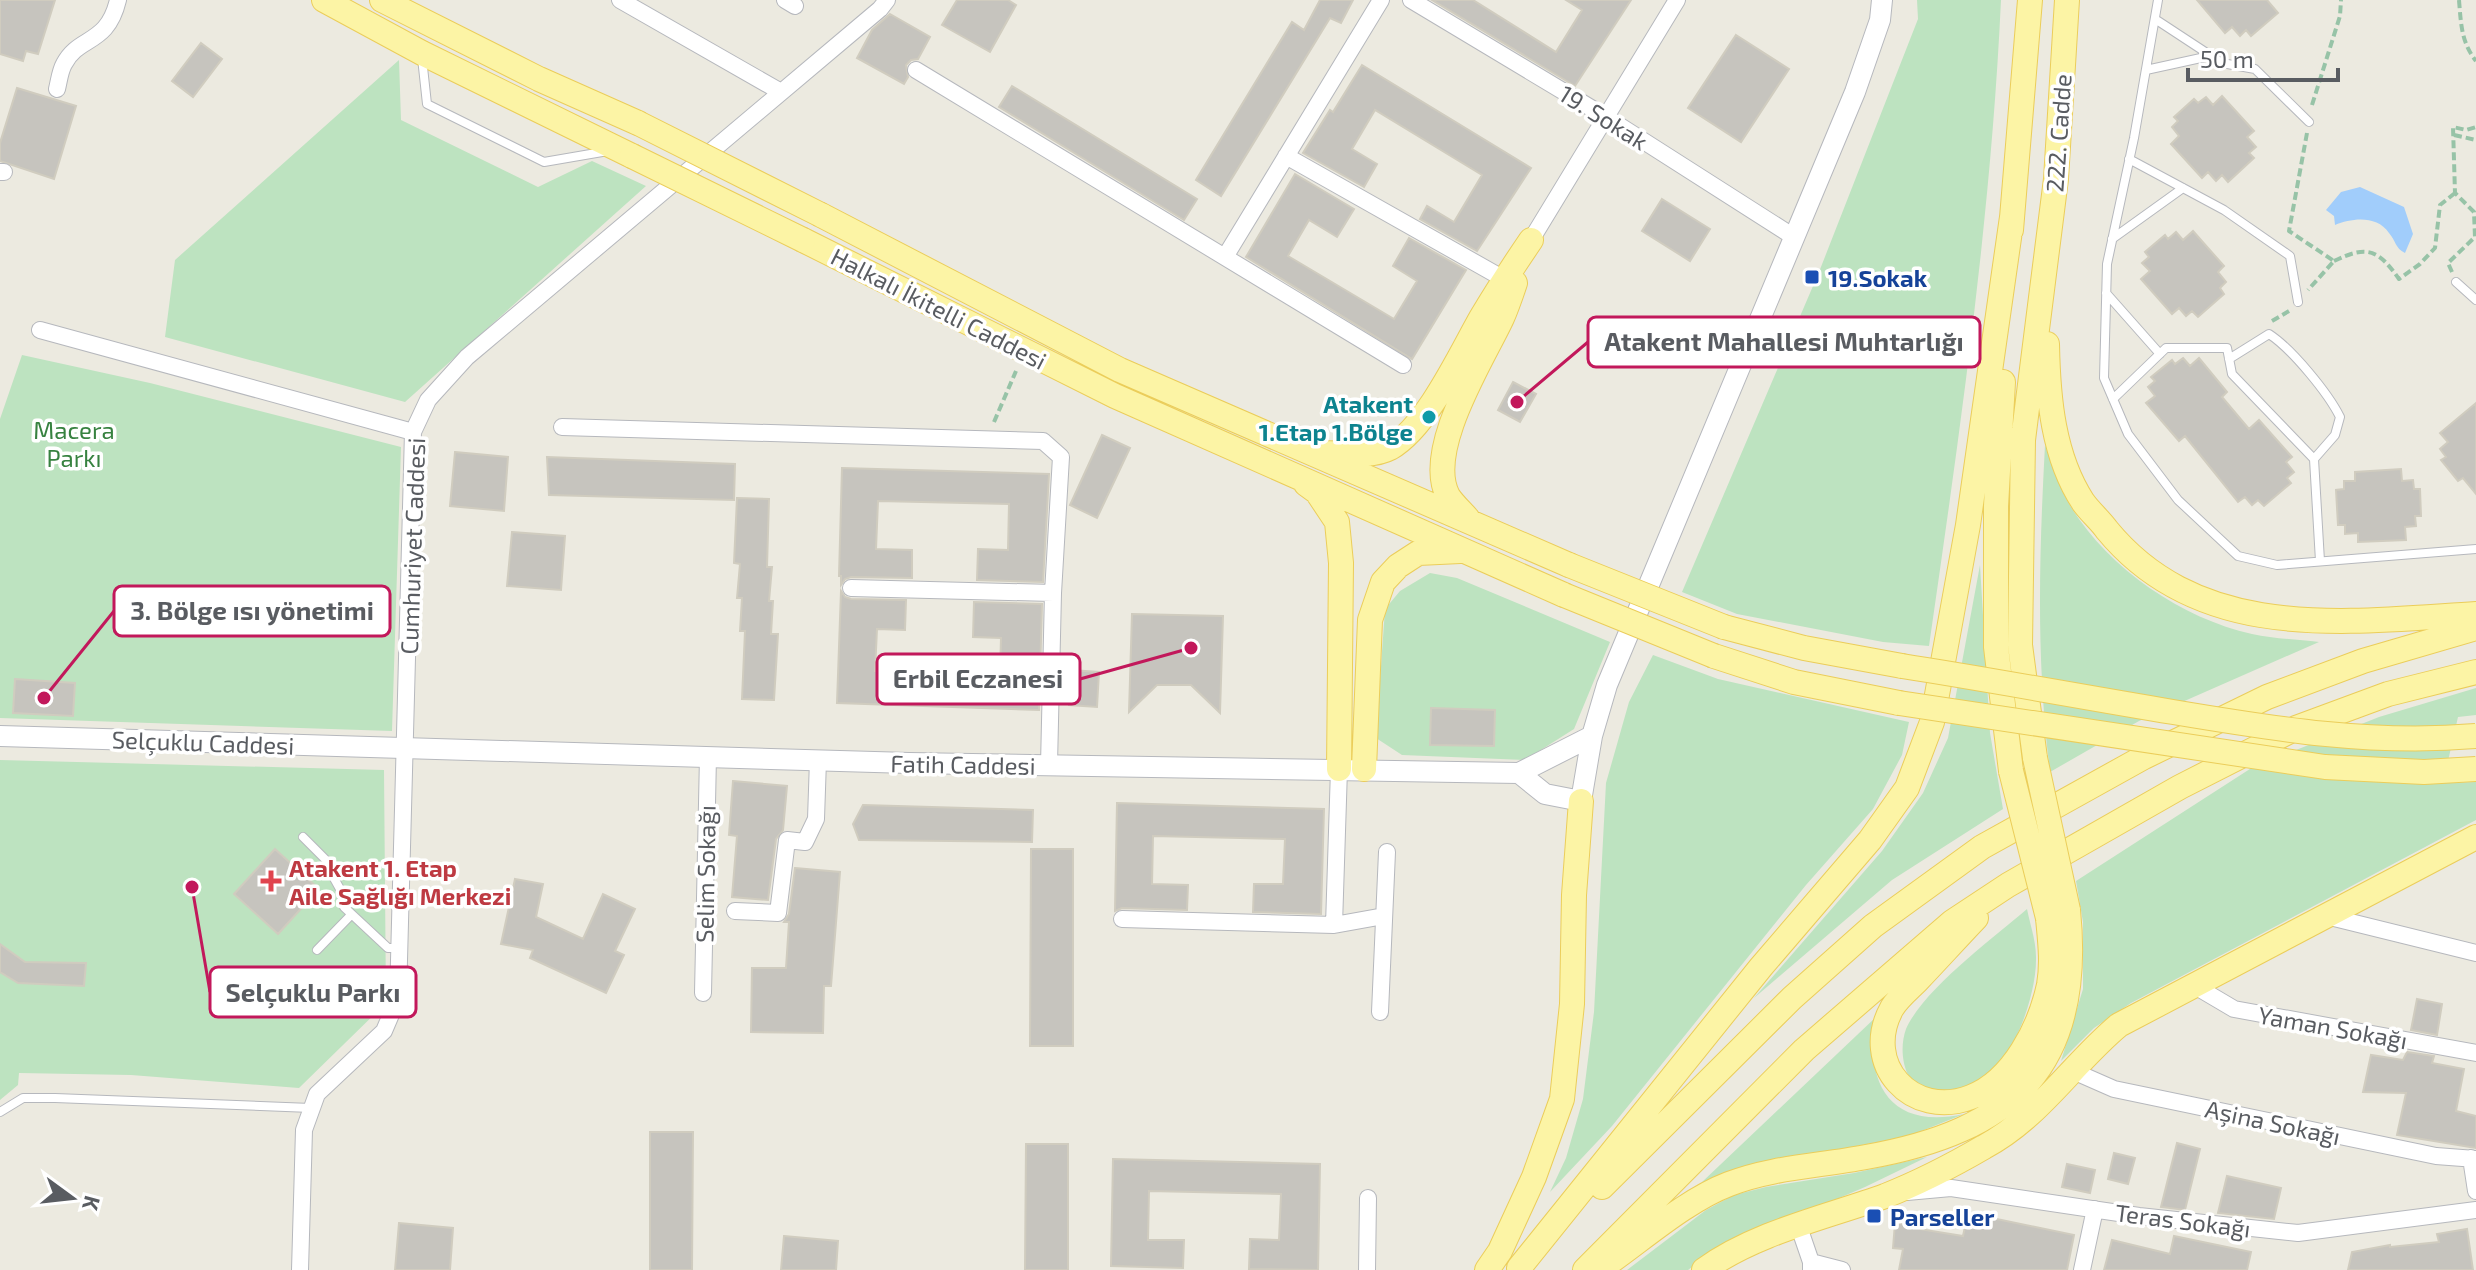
<svg xmlns="http://www.w3.org/2000/svg" width="2476" height="1270" font-family="'Exo 2',sans-serif">
<rect width="100%" height="100%" fill="#eceae0"/>
<path fill="#bde3c0" d="M1917 0H2001C1991 217 1960 431 1929 646L1883 642 1737 614 1682 592 1819 272 1918 19Z
M399 60 401 120 538 187 592 161 646 186 405 402 165 337 175 260Z
M22 355 150 383 401 447 392 731 0 718V419Z
M2045 445C2052 463 2058 484 2068 502 2105 566 2180 618 2252 634 2274 639 2297 639 2319 642L2139 721 2050 772C2036 660 2039 558 2045 445Z
M1980 565 1990 733 2003 809 1892 880 1754 998 1882 851 1923 793 1948 738Z
M1430 573 1457 578 1610 642 1574 729 1525 760 1402 755 1376 738 1385 609 1400 591Z
M1653 655 1718 679 1909 722 1902 755 1873 809 1806 885 1612 1126 1550 1192 1566 1158 1583 1099 1594 1012 1606 783 1629 702Z
M2476 688V715L2458 717 2443 783 2476 782V820L2131 1003 2094 1028 2061 1061 2083 989V922L2076 881 2253 767 2379 717Z
M0 760 384 770 386 1003 299 1088 131 1075 19 1073 18 1085 0 1100Z
M2027 909C2030 924 2036 941 2036 957 2037 993 2015 1056 1986 1079 1971 1090 1938 1099 1922 1090 1902 1079 1899 1048 1906 1029 1923 990 1993 938 2027 909Z
M1876 1017C1864 1084 1890 1130 1964 1114L1909 1136 1753 1166 1701 1183Z
M1927 1157 1865 1187 1712 1252 1688 1270H1627L1706 1210 1734 1195 1766 1187 1854 1173Z"/>
<path fill="#a1cdfb" d="M2360 187 2404 207 2413 234 2405 253C2395 248 2396 241 2389 233 2377 215 2352 218 2335 225L2334 216 2326 210 2341 192Z"/>
<path fill="#c6c4be" stroke="#d0ccbf" stroke-width="2" d="M0 0H55L38 54 26 51 23 61 0 54Z
M957 0H1008L1016 5 990 52 942 25Z
M1320 0H1353L1341 23 1330 18 1221 196 1196 180 1292 22 1304 30Z
M1432 0H1473L1556 52 1582 10 1566 0H1631L1575 86Z
M2197 0H2267L2278 13 2251 36 2246 30 2240 36 2232 27 2225 33Z
M890 14 930 37 918 59 911 60 906 65 908 77 904 84 857 58 872 30Z
M1736 35 1789 69 1741 142 1688 108Z
M201 43 222 59 193 97 172 81Z
M1362 65 1531 168 1477 251 1420 219 1427 206 1454 222 1482 175 1375 110 1352 149 1377 164 1364 187 1303 153 1330 110 1333 112Z
M1012 86 1197 199 1184 220 999 107Z
M17 88 76 106 54 179 0 161V143Z
M2222 96 2254 131 2247 137 2256 147 2249 153 2254 158 2228 182 2222 175 2216 181 2208 172 2202 178 2171 144 2179 136 2172 127 2178 121 2174 117 2194 99 2198 103 2206 97 2213 105Z
M1295 174 1354 209 1337 237 1309 220 1288 256 1394 319 1417 281 1393 266 1409 238 1466 270 1412 359 1246 257Z
M1662 199 1710 229 1690 261 1642 231Z
M2193 231 2224 266 2218 272 2226 282 2220 288 2224 294 2198 317 2192 311 2186 316 2179 308 2172 314 2141 279 2150 271 2142 263 2149 257 2145 252 2165 235 2168 239 2176 232 2183 240Z
M2183 358 2190 366 2199 358 2227 392 2222 397 2249 429 2259 420 2292 457 2286 462 2294 472 2287 478 2291 483 2264 506 2258 500 2252 505 2245 497 2238 502 2185 436 2179 441 2146 403 2155 396 2148 387 2155 381 2151 377 2172 360 2175 364Z
M1513 382 1536 394 1520 422 1498 410Z
M2476 403V494L2463 478 2458 481 2441 460 2446 457 2440 449 2448 442 2440 433Z
M1102 435 1130 448 1097 518 1070 505Z
M455 452 508 457 504 511 450 506Z
M547 457 735 464 734 500 549 495Z
M842 468 1049 474 1043 582 977 580 978 549 1008 550 1009 504 878 501 876 549 912 550V578L851 577 845 579 841 585V576H839Z
M2401 469 2402 481 2413 480 2414 489H2420L2421 516H2415L2416 526 2405 527 2406 540 2358 542V533L2345 534V525H2338L2336 490 2344 489V481H2355V472Z
M737 498 769 499 767 567H772L769 601H773L771 634H778L774 700 742 699 745 631H740L742 598H737L740 564 734 563Z
M512 532 565 536 561 590 507 586Z
M841 591 845 597 851 599 906 600 905 630 877 629 875 671 1000 675 1001 638 973 637 974 602 1042 604 1039 710 837 703Z
M1132 614 1223 616 1220 713 1191 685H1157L1129 712Z
M1071 670 1099 672 1097 707 1069 705Z
M15 679 75 683 73 716 13 713Z
M1431 708 1495 710 1494 746 1430 745Z
M733 781 787 786 783 830 776 839 768 900 732 897 737 836 729 835Z
M1117 803 1324 809 1321 914 1253 912 1254 884H1283L1285 839 1153 836 1152 884 1188 885 1187 910 1122 908 1115 911Z
M863 805 1033 810 1032 842 859 840 853 824Z
M275 849 319 889 278 934 234 894Z
M1031 849H1073V1046H1030Z
M795 868 840 872 831 986H824L823 1033 751 1032 752 968H786L789 922H784L789 914Z
M515 879 543 884 536 917 583 939 603 894 635 909 615 951 624 955 606 993 530 958 533 950 501 944Z
M0 944 25 962 86 963 84 986 18 983 0 972Z
M2417 999 2442 1004 2437 1035 2411 1030Z
M2407 1052 2434 1056 2432 1063 2464 1069 2456 1111 2476 1116V1148L2397 1135 2406 1093 2363 1092 2371 1055 2403 1060Z
M650 1132H693L692 1270H650Z
M2177 1143 2200 1149 2185 1210 2161 1207Z
M1026 1144H1068V1270H1025Z
M2114 1153 2135 1158 2128 1184 2108 1179Z
M1113 1159 1320 1164 1318 1270 1249 1269 1250 1239 1279 1240 1281 1194 1149 1191 1148 1240H1184L1183 1268 1111 1266Z
M2067 1164 2095 1170 2090 1193 2062 1187Z
M2227 1176 2281 1188 2274 1219 2218 1213Z
M1968 1213 2074 1235 2067 1270H1899L1903 1249 1893 1248 1895 1223 1913 1224V1228L1963 1236Z
M399 1223 453 1228 450 1270H395Z
M2467 1229 2473 1270H2348L2352 1252 2390 1245V1247L2439 1242 2437 1234Z
M784 1236 838 1241 836 1270H781Z
M2174 1236 2251 1252 2247 1270H2104L2112 1240 2170 1254Z"/>
<g fill="none" stroke-linecap="round" stroke-linejoin="round">
<defs>
<path id="service" d="M2158 0 2134 138 2107 264 2104 378 2128 434 2178 500 2238 556 2277 565 2476 549
M2155 19 2222 63 2255 69 2309 122
M422 58 427 104 544 162 608 151
M2146 70 2210 56
M2129 159 2224 210 2290 256 2298 302
M2112 239 2183 188
M2456 282 2476 300
M2106 293 2160 354
M2229 359 2269 334C2292 349 2328 393 2340 417L2335 435 2314 459
M2113 399 2166 348H2227L2232 374 2314 459 2320 561
M303 837 329 863 330 871 340 889 344 907 388 948H399
M317 950 351 915
M0 1112 23 1098H55L311 1108"/>
<path id="minor" d="M620 0 781 92
M785 0 795 6
M1411 0 1606 117 1794 237
M916 70 1403 365
M57 89C59 81 60 71 64 64 79 35 107 46 118 0
M1286 156 1504 279
M0 172H4
M1531 240 1677 0
M1225 257 1381 0
M40 330 413 432
M562 427 1043 441 1061 457 1053 593 1049 765
M851 588 1053 593
M735 911 778 913 787 840 805 842 816 819 818 760
M2326 916 2476 953
M1122 919 1334 925 1384 916
M1334 925 1339 769
M2195 986 2234 1009 2476 1053
M703 993 708 756
M1380 1012 1387 852
M2073 1071 2114 1089 2436 1156 2476 1159
M2471 1158 2476 1191
M1907 1192 1951 1188 2139 1216 2298 1233 2476 1210
M1799 1227 1811 1262V1270
M1811 1262 1842 1270
M300 1270 304 1130 317 1094 384 1031 398 998 413 432 428 400 467 357 880 9 887 0
M1367 1270 1368 1198
M2082 1270 2095 1209"/>
<path id="tertiary" d="M0 736 909 763 1519 773 1592 736
M1519 773 1545 794 1581 801 1592 736 1607 685 1855 92 1880 20 1882 0"/>
<path id="primary" d="M324 0 422 53 632 156
M382 0 539 79 638 123
M821 215 1120 370 1569 565
M2011 230 2030 0
M803 240 1115 396 1564 595
M2047 344C2048 398 2053 456 2083 502 2090 512 2100 520 2107 530 2200 643 2345 622 2476 614
M2003 382 1996 506V647L2011 771
M1323 453C1343 453 1371 458 1390 448 1427 427 1460 355 1481 318 1497 291 1514 265 1531 240
M1306 484 1317 492 1337 522 1341 563 1339 769
M1468 519C1462 512 1453 504 1448 496 1424 450 1483 359 1502 318 1507 307 1511 295 1515 283
M1724 627 1804 648 1902 666
M1714 656 1794 682 1899 703
M2035 758 2020 645 2023 440 2056 179 2067 0
M1364 769 1370 620 1383 582 1398 566 1418 553 1460 551
M1976 918C1956 939 1937 960 1917 981 1909 989 1898 998 1892 1008 1861 1064 1912 1120 1971 1097 2013 1081 2040 1027 2049 985 2053 963 2050 940 2048 918
M1602 1187 1792 998 1873 926 1982 847 2144 757 2267 697 2363 661 2476 628
M1607 1264C1644 1238 1687 1200 1729 1184 1773 1167 1820 1166 1866 1157 2013 1131 2084 1066 2068 910
M1519 1268 1761 967 1870 840 1907 788 1932 722 1968 525 2012 217
M1487 1270 1500 1251 1534 1177 1562 1099 1572 1004 1574 895 1581 801
M1585 1270 1804 1050 1952 922 2008 885 2180 787 2296 728 2388 694 2476 672
M1704 1270C1754 1233 1827 1217 1885 1196 1918 1183 1953 1165 1984 1147 2040 1117 2072 1064 2119 1025L2476 837"/>
</defs>
<use href="#service" stroke="#b6b8bd" stroke-width="10"/>
<use href="#minor" stroke="#b6b8bd" stroke-width="18"/>
<use href="#tertiary" stroke="#b6b8bd" stroke-width="22"/>
<use href="#primary" stroke="#ebcd5a" stroke-width="26"/>
<path stroke="#97c3a7" stroke-width="4" stroke-dasharray="8 4" stroke-linecap="butt" d="M2459 0C2461 23 2461 42 2476 61
M2312 105 2340 16 2341 0
M2307 133 2289 231 2334 261 2308 290
M2454 135 2476 140
M2334 261C2367 245 2378 249 2399 279L2420 264 2435 248 2440 205 2455 193
M2452 272 2448 263 2475 237 2474 212 2455 193 2453 127 2466 130 2476 127
M2272 321 2289 311
M994 422 1016 371"/>
<use href="#service" stroke="#fff" stroke-width="8"/>
<use href="#minor" stroke="#fff" stroke-width="16"/>
<use href="#tertiary" stroke="#fff" stroke-width="20"/>
<use href="#primary" stroke="#fcf4a5" stroke-width="24"/>
<defs>
<path id="primary-bridge" d="M638 123 821 215
M632 156 803 240
M1569 565 1724 627
M1564 595 1714 656
M1902 666C1992 680 2082 697 2173 712 2274 729 2373 745 2476 736
M1899 703 2325 767 2424 772 2476 769
M2035 758 2068 910
M2011 771 2048 918"/>
</defs>
<use href="#primary-bridge" stroke="#ebcd5a" stroke-width="26" stroke-linecap="butt"/>
<use href="#primary-bridge" stroke="#fcf4a5" stroke-width="24"/>
</g>
<g fill="#1a4fb4" stroke="#fff" stroke-width="3">
<rect x="1804" y="269" width="16" height="16" rx="4"/>
<rect x="1866" y="1208" width="16" height="16" rx="4"/>
</g>
<circle fill="#0f9aa8" stroke="#fff" stroke-width="3" cx="1429" cy="417" r="8"/>
<path fill="#e0444e" stroke="#fff" stroke-width="3" d="M267 869h8v8h8v8h-8v8h-8v-8h-8v-8h8z"/>
<g text-anchor="middle" dominant-baseline="central" stroke-width="7" stroke-linejoin="round" paint-order="stroke">
<g font-size="24" fill="#595c61" stroke="#fff">
<text transform="translate(1604 117) rotate(32)">19. Sokak</text>
<text transform="translate(2058 133) rotate(-86)">222. Cadde</text>
<text transform="translate(939 308) rotate(27)">Halkalı İkitelli Caddesi</text>
<text transform="translate(412 546) rotate(-88)">Cumhuriyet Caddesi</text>
<text transform="translate(203 742) rotate(2)">Selçuklu Caddesi</text>
<text transform="translate(963 764) rotate(1)">Fatih Caddesi</text>
<text transform="translate(705 874) rotate(-89)">Selim Sokağı</text>
<text transform="translate(2333 1027) rotate(10)">Yaman Sokağı</text>
<text transform="translate(2273 1122) rotate(12)">Aşina Sokağı</text>
<text transform="translate(2183 1220) rotate(7)">Teras Sokağı</text>
</g>
<g font-size="24" font-weight="bold" fill="#164399" stroke="#fff" text-anchor="start">
<text x="1828" y="277">19.Sokak</text>
<text x="1890" y="1216">Parseller</text>
</g>
<g font-size="24" font-weight="bold" fill="#0d838f" stroke="#fff" text-anchor="end">
<text x="1413" y="403">Atakent<tspan x="1413" dy="28">1.Etap 1.Bölge</tspan></text>
</g>
<g font-size="24" fill="#378240" stroke="#fff">
<text x="74" y="429">Macera<tspan x="74" dy="28">Parkı</tspan></text>
</g>
<g font-size="24" font-weight="bold" fill="#be3a42" stroke="#fff" text-anchor="start">
<text x="289" y="867">Atakent 1. Etap<tspan x="289" dy="28">Aile Sağlığı Merkezi</tspan></text>
</g>
</g>
<path fill="none" stroke="#c2185b" stroke-width="3" d="M1517 402L1588 342M44 698L114 611M1191 648L1080 679M192 887L210 992"/>
<g fill="#c2185b" stroke="#fff" stroke-width="3">
<circle cx="1517" cy="402" r="8"/>
<circle cx="44" cy="698" r="8"/>
<circle cx="1191" cy="648" r="8"/>
<circle cx="192" cy="887" r="8"/>
</g>
<g fill="#fff" stroke="#c2185b" stroke-width="3">
<rect x="1588" y="317" width="392" height="50" rx="8"/>
<rect x="114" y="586" width="276" height="50" rx="8"/>
<rect x="877" y="654" width="203" height="50" rx="8"/>
<rect x="210" y="967" width="206" height="50" rx="8"/>
</g>
<g font-size="26" text-anchor="middle" font-weight="bold" fill="#595c61">
<text x="1784" y="351">Atakent Mahallesi Muhtarlığı</text>
<text x="252" y="620">3. Bölge ısı yönetimi</text>
<text x="978" y="688">Erbil Eczanesi</text>
<text x="313" y="1002">Selçuklu Parkı</text>
</g>
<g transform="translate(72 1198) rotate(105)" stroke="#ffffff" stroke-width="6" paint-order="stroke">
<path d="M0-6L14 30L0 20L-14 30Z" fill="#595c61"/>
<text y="-12" font-size="22" font-weight="bold" text-anchor="middle" fill="#595c61">K</text>
</g>
<path d="M2188 68v12h150v-12" fill="none" stroke="#595c61" stroke-width="4"/>
<text x="2200" y="68" font-size="24" fill="#595c61" stroke="#ffffff" stroke-width="6" paint-order="stroke">50 m</text>
</svg>
